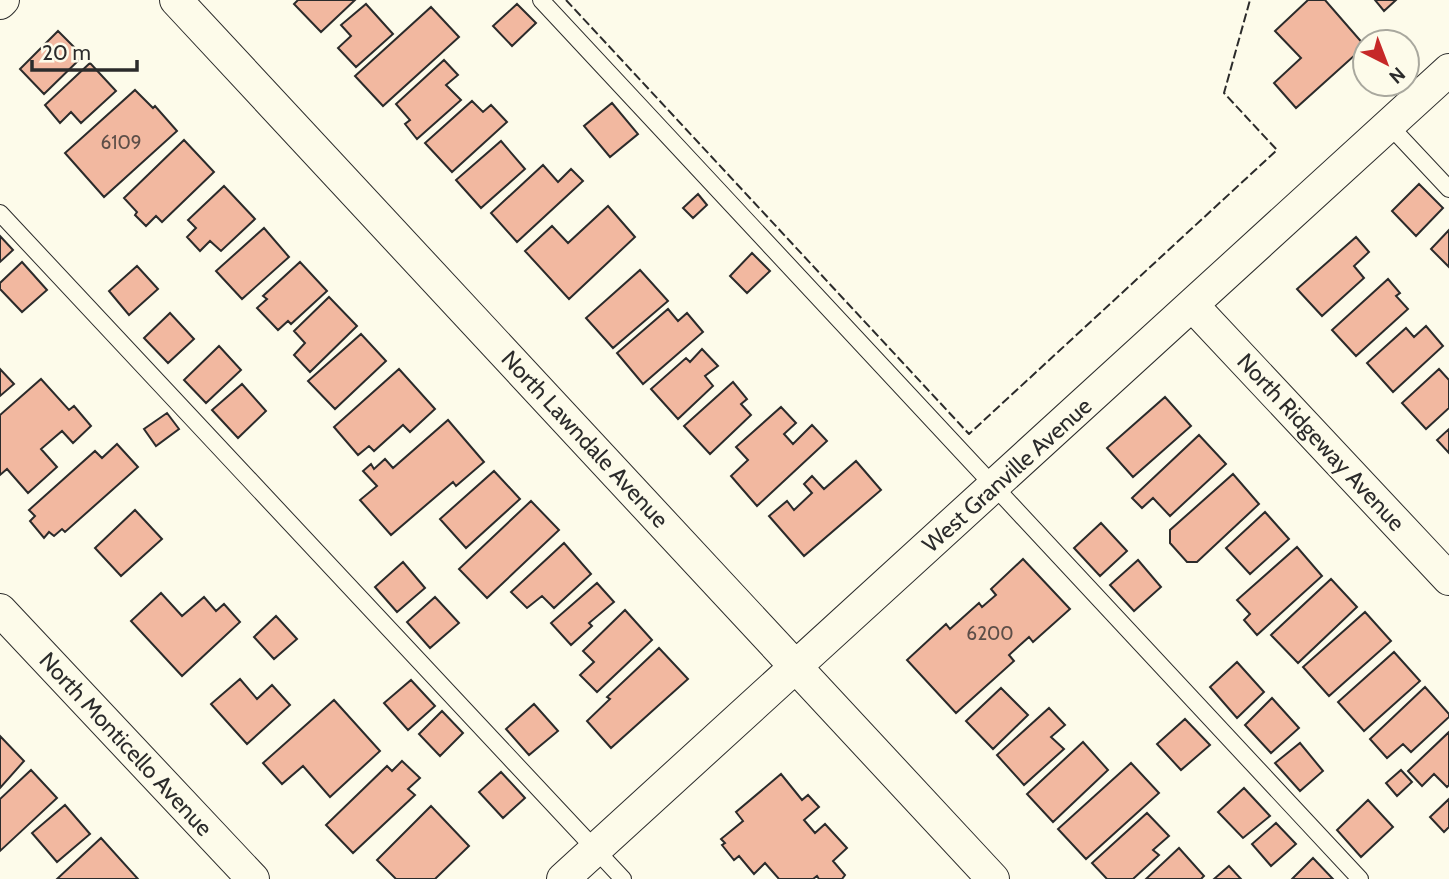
<svg xmlns="http://www.w3.org/2000/svg" width="1449" height="879" font-family="Cabin,sans-serif">
<rect width="100%" height="100%" fill="#fdfbea"/>
<path fill="#f2b8a0" stroke="#2b2b2b" stroke-width="2" d="M298 0H355L321 32 294 4Z
M1308 0H1325L1365 46 1296 108 1274 83 1301 58 1275 31Z
M1375 0H1396L1384 11Z
M366 4 393 34 356 67 338 48 351 36 341 25Z
M517 4 536 23 512 46 493 26Z
M431 7 459 37 383 106 355 76Z
M58 31 83 56 44 94 20 69Z
M444 60 458 75 446 85 461 100 417 139 405 124 410 120 396 104Z
M90 63 116 91 81 123 71 112 60 123 45 105Z
M135 90 153 108 155 106 177 131 104 197 65 153Z
M472 101 483 112 491 105 507 122 452 172 425 143Z
M612 103 638 134 610 157 584 126Z
M184 140 214 172 162 222 156 216 146 226 135 215 137 212 124 198Z
M501 141 525 169 481 208 456 180Z
M543 165 558 182 571 169 583 181 517 242 491 213Z
M1419 184 1443 208 1416 236 1392 211Z
M224 186 255 219 221 251 210 241 200 251 187 237 196 228 188 220Z
M698 194 707 205 693 218 683 208Z
M608 206 635 237 569 299 525 251 552 226 568 243Z
M264 228 289 257 242 299 216 271Z
M1449 230V267L1431 249Z
M0 236 13 250 0 262Z
M1356 237 1369 252 1354 266 1364 278 1322 316 1297 289Z
M752 253 770 271 747 293 730 276Z
M22 262 47 290 22 312 0 289V283Z
M300 262 327 291 291 324 288 321 278 330 257 308 267 299 263 296Z
M137 266 158 289 129 315 109 291Z
M640 270 668 301 613 348 586 318Z
M1388 279 1400 293 1396 296 1408 309 1356 356 1332 330Z
M329 297 357 326 310 372 294 355 305 343 294 331Z
M668 309 678 321 687 313 703 332 643 384 617 353Z
M170 313 194 339 168 363 144 338Z
M1426 326 1443 346 1393 392 1367 363 1406 328 1414 337Z
M361 334 386 361 335 409 308 381Z
M219 346 241 370 206 403 184 380Z
M702 349 718 366 705 376 713 386 678 419 651 389 686 358 690 362Z
M0 369 14 384 0 396Z
M399 369 435 409 410 432 403 425 374 451 369 446 358 455 334 427Z
M1439 369 1449 380V408L1426 429 1402 403Z
M41 379 69 410 74 406 91 426 73 443 62 431 41 449 57 467 28 493 7 469 0 475V415Z
M733 382 747 399 741 404 751 415 710 454 684 426Z
M242 384 266 411 238 438 212 410Z
M1165 397 1191 426 1133 477 1107 448Z
M781 407 796 423 784 434 793 444 812 425 827 441 757 506 731 476 748 460 736 447Z
M167 413 179 429 156 446 144 429Z
M448 420 484 462 456 486 453 482 391 535 360 500 377 486 363 471 371 464 374 469 385 459 393 468Z
M1449 429V453L1437 440Z
M1199 435 1226 464 1170 516 1153 498 1142 508 1132 498Z
M117 444 138 467 65 532 62 529 54 536 49 532 44 538 30 521 35 516 29 510 95 451 102 458Z
M856 461 881 490 804 556 769 516 787 501 794 510 812 493 804 484 812 476 824 489Z
M494 471 520 499 466 548 440 519Z
M1233 474 1259 504 1197 562H1187L1170 543V530Z
M531 501 559 530 487 598 459 569Z
M135 510 162 539 121 576 95 548Z
M1265 512 1289 539 1250 574 1226 548Z
M1101 523 1127 551 1100 576 1074 548Z
M564 543 591 574 554 608 542 596 527 608 511 592Z
M1297 547 1322 576 1257 635 1244 620 1250 614 1237 600Z
M1023 559 1070 609 1033 642 1029 637 1009 655 1014 661 956 713 907 660 946 624 950 629 979 603 982 607 996 595 991 589Z
M1138 560 1161 587 1134 611 1110 585Z
M403 562 425 588 397 612 375 587Z
M1331 579 1357 607 1298 663 1271 635Z
M597 583 614 602 589 623 592 626 571 645 551 623Z
M161 593 182 616 204 597 216 611 224 604 240 622 182 676 131 621Z
M435 597 459 623 430 648 407 622Z
M625 610 652 640 597 692 580 675 594 662 583 651Z
M1365 612 1391 641 1329 696 1303 667Z
M276 616 297 639 274 659 254 637Z
M659 648 688 679 611 748 587 721 610 699 607 697Z
M1394 652 1420 681 1364 731 1338 702Z
M1237 662 1264 692 1237 718 1210 687Z
M240 679 257 699 272 685 290 705 247 744 211 704Z
M411 680 435 706 408 730 384 703Z
M1425 687 1449 714V717L1411 752 1403 744 1387 758 1370 739Z
M1001 688 1028 715 993 749 966 721Z
M1272 698 1299 728 1271 753 1245 725Z
M334 700 380 751 330 797 303 766 282 784 263 763Z
M534 704 558 731 529 755 506 729Z
M1049 708 1065 725 1051 737 1064 749 1024 785 997 755Z
M442 711 463 733 440 756 419 734Z
M1185 719 1210 745 1181 770 1157 744Z
M1449 732V785L1447 787 1434 774 1422 786 1408 771Z
M0 736 24 761 0 788Z
M1083 742 1108 770 1053 822 1027 794Z
M1300 743 1323 771 1300 791 1275 763Z
M402 761 420 778 408 789 415 795 353 853 326 825 387 766 392 771Z
M1131 763 1159 793 1086 859 1058 829Z
M31 770 57 798 0 851V799Z
M1401 770 1412 782 1397 796 1386 783Z
M501 772 525 798 503 818 479 792Z
M781 774 802 800 808 795 819 807 804 820 815 833 825 824 847 848 833 861 845 875 842 879H819L817 876 813 879H779L765 863 754 874 739 856 734 860 722 845 725 843 721 839 743 821 736 812Z
M1244 788 1270 816 1243 838 1218 812Z
M1449 799V827L1444 832 1430 817Z
M1368 800 1393 827 1361 857 1337 830Z
M65 805 90 834 57 862 32 833Z
M431 806 469 846 435 879H396L377 860Z
M1147 813 1169 836 1153 850 1159 855 1133 879H1107L1092 863Z
M1276 823 1296 844 1271 866 1252 844Z
M101 838 138 879H57Z
M1179 848 1204 876 1201 879H1146Z
M1313 858 1333 879H1292Z
M1229 866 1241 879H1214Z"/>
<g fill="none" stroke-linecap="round" stroke-linejoin="round">
<defs>
<path id="lane" d="M541 0 1360 879
M1389 125 1449 189
M0 213 623 879"/>
<path id="street" d="M176 0 993 879
M0 3 3 0
M1193 306 1449 579
M0 610 253 879
M563 879 1449 70"/>
</defs>
<use href="#lane" stroke="#2b2b2b" stroke-width="18"/>
<use href="#street" stroke="#2b2b2b" stroke-width="34"/>
<use href="#lane" stroke="#fdfbea" stroke-width="16"/>
<use href="#street" stroke="#fdfbea" stroke-width="32"/>
<path stroke="#2b2b2b" stroke-width="2" stroke-dasharray="9 3.5" stroke-linecap="butt" d="M566 0 969 434 1277 150 1224 93 1250 0"/>
</g>
<g text-anchor="middle" dominant-baseline="central" stroke-width="5" stroke-linejoin="round" paint-order="stroke">
<g font-size="19" fill="#5d4e48">
<text x="121" y="142">6109</text>
<text x="990" y="633">6200</text>
</g>
<g font-size="23" fill="#2b2b2b" stroke="#fdfbea">
<text transform="translate(585 439) rotate(47)">North Lawndale Avenue</text>
<text transform="translate(1321 442) rotate(47)">North Ridgeway Avenue</text>
<text transform="translate(1007 475) rotate(-42)">West Granville Avenue</text>
<text transform="translate(126 744) rotate(47)">North Monticello Avenue</text>
</g>
</g>
<g transform="translate(1386 63) rotate(138)"><circle r="33" fill="#fdfbea" stroke="#a9a89e" stroke-width="2"/>
<path d="M0-5L12 26L0 18L-12 26Z" fill="#c62828"/>
<text y="-10" font-size="19" font-weight="bold" text-anchor="middle" fill="#2b2b2b">N</text>
</g>
<path d="M32 60v10h105v-10" fill="none" stroke="#2b2b2b" stroke-width="3.5"/>
<text x="42" y="60" font-size="21" fill="#2b2b2b" stroke="#fdfbea" stroke-width="5" paint-order="stroke">20 m</text>
</svg>
